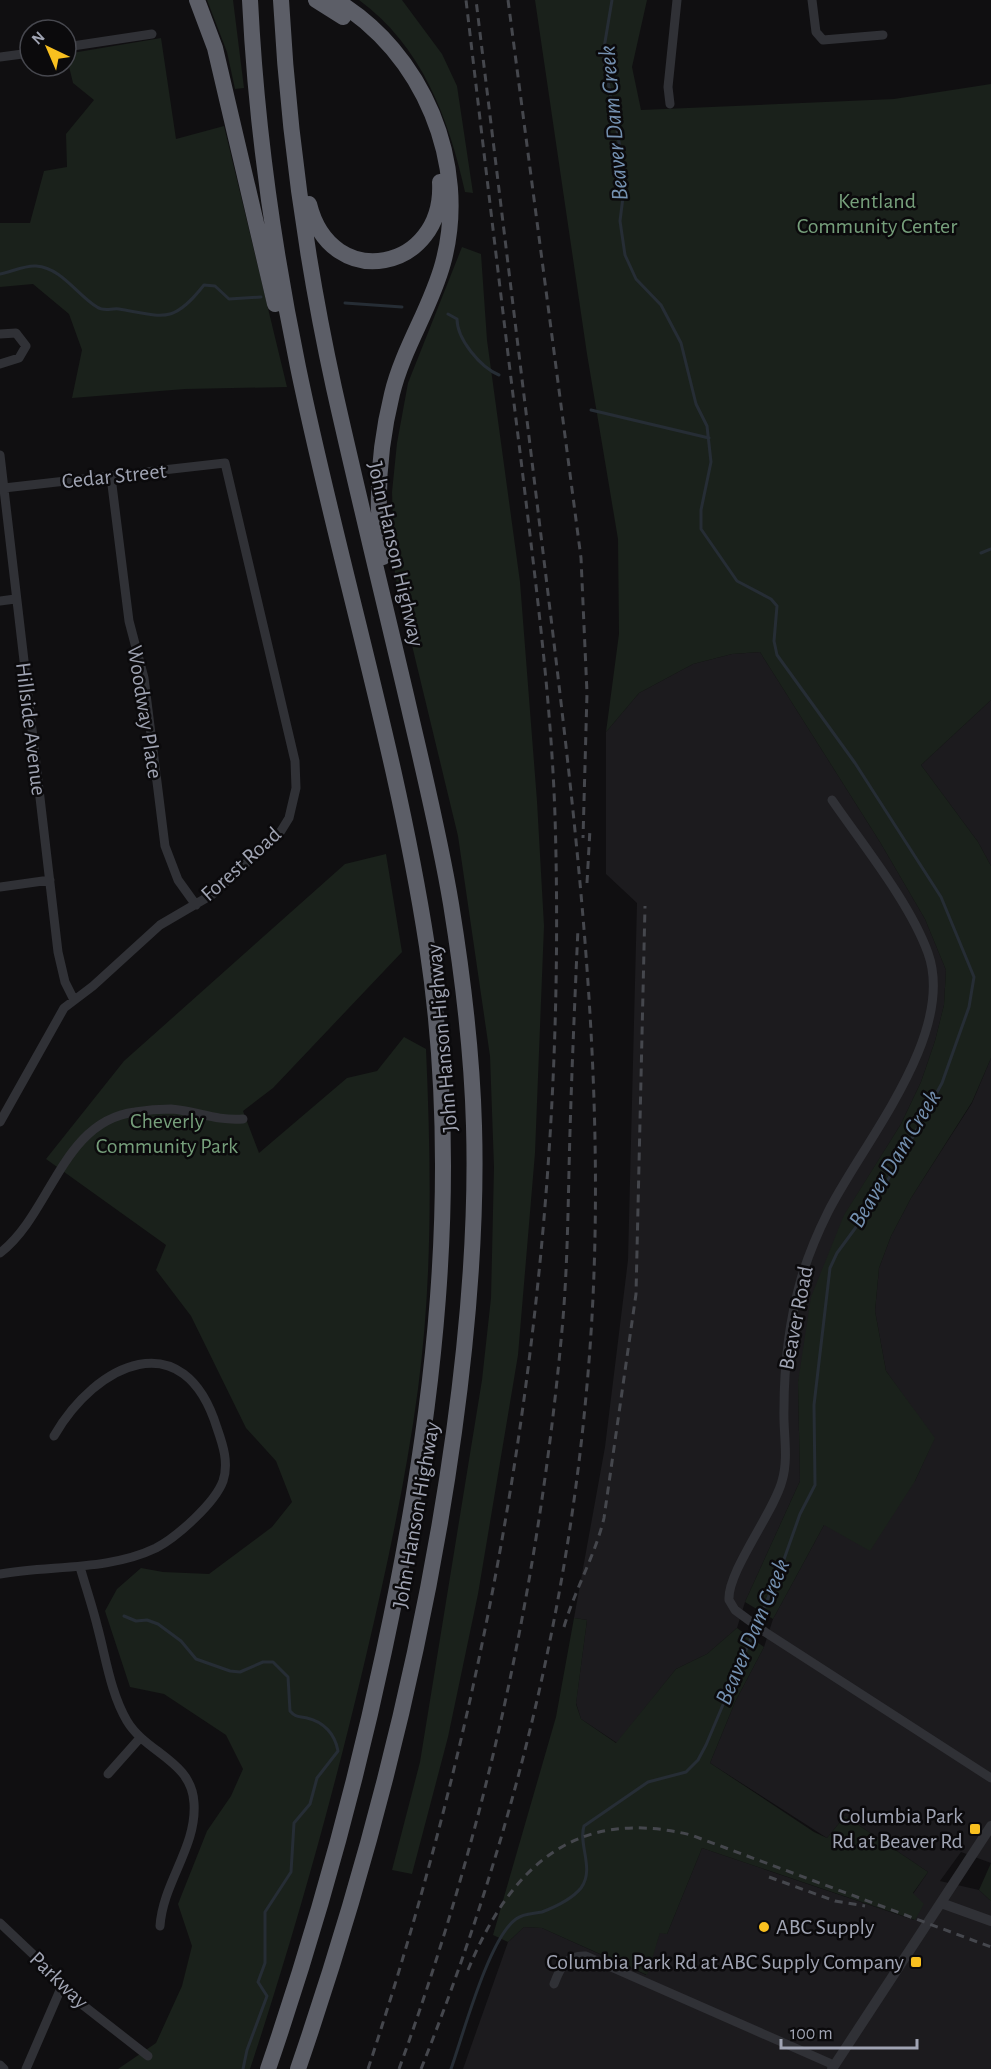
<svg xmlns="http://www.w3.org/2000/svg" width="991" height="2069" font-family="'Alegreya Sans',sans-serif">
<rect width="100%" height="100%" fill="#100f11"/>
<path fill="#1c1b1e" d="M760 652 880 842 925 919 946 970 944 1005 935 1041 921 1082 901 1124 847 1211 798 1382 800 1481 745 1602 737 1628 707 1654 676 1669 617 1743 581 1719 576 1703 587 1620 574 1618 605 1447 628 1260 637 903 606 874V732L639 693 693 664 732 654Z
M991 700V866L978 842 921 765Z
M991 1058V1863L961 1852 940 1881 979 1890 991 1901V2069H463L508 1942 524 1927 542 1928 646 1975 660 1932 667 1934 702 1848 914 1920 923 1904 913 1894 928 1872 845 1816 827 1838 710 1763 735 1702 764 1647 773 1619 824 1525 915 1481 934 1439 886 1371 875 1311 879 1268 891 1236 911 1198 972 1103Z"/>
<path fill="#1a211b" d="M207 0H233L244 88 235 89 227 52Z
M359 0H402L442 54 457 86 473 193 465 192C449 119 422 46 359 0Z
M535 0H647L632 67 641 110 894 99 991 84V700L921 765 978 842 991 866V1058L972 1102 911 1198 891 1236 879 1268 875 1311 886 1371 935 1438 915 1481 870 1551 824 1525 773 1619 745 1602 800 1481 798 1382 811 1297 844 1215 901 1124 921 1082 935 1041 944 1005 946 970 925 919 880 842 760 652 732 654 693 664 639 693 606 732 619 634 618 539 587 354Z
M161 38 176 139 224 126 287 387 185 389 72 398 82 350 69 314 33 284 0 287V223H30L44 171 67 167 66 134 94 100 73 83 66 54Z
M462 247 481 254 487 340 520 582 537 801 544 926 535 1153 518 1355 478 1594 448 1737 412 1874 392 1870 420 1762 482 1380 491 1298 494 1167 490 1056 458 836 395 575 392 492 397 443 408 383Z
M386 854 402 952 273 1088 243 1111 259 1153 347 1078 377 1071 404 1037 426 1049C431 1163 433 1275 418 1389 406 1479 387 1567 366 1656 333 1796 295 1933 250 2069H118L156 2043 182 1986 192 1946 178 1904 207 1831 231 1796 243 1769 226 1735 164 1694 130 1687 105 1611 117 1589 141 1568 163 1572 209 1574 272 1527 292 1502 276 1461 246 1428 191 1316 156 1270 166 1245 46 1159 124 1061 345 864Z
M574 1618 587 1620 576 1704 581 1719 616 1743 676 1669 707 1654 737 1628 764 1647 735 1702 710 1763 814 1832 827 1838 845 1816 928 1872 913 1893 924 1904 915 1920 702 1848 667 1934 660 1933 647 1975 542 1928 524 1927 508 1942 493 1935 556 1717Z
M991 1863V1901L979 1890Z"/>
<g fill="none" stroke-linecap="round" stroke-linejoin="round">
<path stroke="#262d35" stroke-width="3" d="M0 274C11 272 25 265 36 266 62 268 76 294 97 307 104 312 111 308 119 309 165 317 173 324 204 285L215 286 229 299 261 297
M345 303 402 307
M448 314 457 319C457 339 480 367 499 375
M591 410 709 438
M981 553 991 549
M124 1616 136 1621 147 1620 158 1624 181 1641 196 1659 230 1671 240 1672 263 1662H273L288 1677 290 1711C296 1718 299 1716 307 1718 324 1722 335 1734 338 1751L317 1778 310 1804 294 1823 291 1872 265 1912V1963L258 1982 267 1996 247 2050 243 2069
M451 2069C463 2035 489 1938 516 1919 524 1913 533 1914 542 1912 555 1907 572 1899 581 1888 595 1869 578 1845 584 1826L648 1782 686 1772 698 1760 706 1745 782 1565 800 1514 815 1485 814 1405 830 1268 837 1253 862 1219 898 1164 942 1083 969 1007 974 977 941 897 855 763 777 655 774 641 777 606 771 599 737 581 701 529V510L711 462 707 426 696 404 681 343 661 305 636 279 625 255 620 221 623 197 621 153 603 54 612 0"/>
<path stroke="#303136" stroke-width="9" d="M812 0 816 32 823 40 883 35
M66 47 152 34
M0 57 30 53
M670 104 668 87 677 0
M0 334 16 333 26 346 19 358 0 364
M0 455 58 952 65 982 74 1000
M111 477 129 621 144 678 165 846 178 880 196 905
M0 601 15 599
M832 800C863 845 910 903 928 953 957 1034 862 1144 828 1212 817 1234 808 1256 801 1279 789 1322 784 1365 784 1409 783 1432 789 1458 782 1481 774 1512 727 1572 729 1600L735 1610 765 1632 991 1778
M0 887 50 880
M0 1122 64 1008 93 986 160 925 213 894 281 831 289 818 296 788 295 761 225 463 4 488
M0 1253C51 1214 62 1121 135 1112 147 1110 159 1109 171 1109 198 1111 214 1121 243 1119
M80 1567C86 1588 93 1608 98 1629 106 1659 111 1694 127 1721 146 1753 192 1761 194 1803 197 1847 163 1882 160 1926
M0 1574C51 1565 108 1571 156 1548 177 1537 215 1503 223 1481 229 1463 223 1445 217 1428 184 1321 96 1363 54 1436
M108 1774 140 1738
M0 1923 56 1976 61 1988 148 2056
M554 1984C560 1968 566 1955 586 1956L834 2065
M0 2065 4 2069
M26 2069 61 1988"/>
<path stroke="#303136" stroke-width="10" d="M941 1903 991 1921
M832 2069 991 1826"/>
<path stroke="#5c5e67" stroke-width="16" d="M197 0 215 48 275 304
M250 0C256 124 273 246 298 367 338 561 397 751 427 946 463 1182 434 1419 384 1651 354 1792 315 1932 268 2069
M281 0C288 131 306 260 334 388 358 495 384 601 409 708 424 773 440 838 451 904 463 978 472 1051 474 1126 477 1228 468 1330 454 1432 424 1649 369 1862 298 2069
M316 0 343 17
M335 0C423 52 470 164 443 263 431 308 403 348 392 394 379 447 375 503 383 557
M309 204C331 294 445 271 440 182"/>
<path stroke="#45474d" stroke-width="3" stroke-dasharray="8 6" stroke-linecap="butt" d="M508 0 581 558 587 693 583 838
M587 883 590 829
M564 1627C575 1589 595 1556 604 1518L636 1294 645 906
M769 1877 835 1901 865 1906
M468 1970C510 1868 574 1806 691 1835L991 1947
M368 2069C502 1664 568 1242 555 816 551 697 535 578 521 460 502 307 484 153 466 0
M399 2069C486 1830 539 1583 562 1330 568 1265 568 1198 570 1132 572 1064 575 996 578 928
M421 2069C507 1854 565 1627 586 1396 611 1135 582 876 551 618 526 412 501 206 476 0"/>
</g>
<g fill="#f9c01f" stroke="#0b0a0c" stroke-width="2">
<rect x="969" y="1823" width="12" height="12" rx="3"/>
<circle cx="764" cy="1927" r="6"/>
<rect x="910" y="1956" width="12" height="12" rx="3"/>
</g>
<g text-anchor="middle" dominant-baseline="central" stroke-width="5" stroke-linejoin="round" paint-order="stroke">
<g font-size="22" fill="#769f7b" stroke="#0b0a0c">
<text x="877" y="201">Kentland<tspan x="877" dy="25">Community Center</tspan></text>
<text x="167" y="1121">Cheverly<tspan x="167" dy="25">Community Park</tspan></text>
</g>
<g font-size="22" fill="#a0a4b3" stroke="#0b0a0c">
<text transform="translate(114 476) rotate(-6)">Cedar Street</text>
<text transform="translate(396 554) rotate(77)">John Hanson Highway</text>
<text transform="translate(145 712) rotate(81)">Woodway Place</text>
<text transform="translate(31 729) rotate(83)">Hillside Avenue</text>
<text transform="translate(241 864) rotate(-42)">Forest Road</text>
<text transform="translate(442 1038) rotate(-95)">John Hanson Highway</text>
<text transform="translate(796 1318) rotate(-79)">Beaver Road</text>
<text transform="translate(416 1515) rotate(-80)">John Hanson Highway</text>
<text transform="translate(59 1980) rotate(44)">Parkway</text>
</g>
<g font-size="22" fill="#a0a4b3" stroke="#0b0a0c" text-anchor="end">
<text x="963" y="1816">Columbia Park<tspan x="963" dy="25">Rd at Beaver Rd</tspan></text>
<text x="776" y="1927" text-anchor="start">ABC Supply</text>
<text x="904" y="1962">Columbia Park Rd at ABC Supply Company</text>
</g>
<g font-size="24" font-style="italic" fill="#7490b0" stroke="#0b0a0c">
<text transform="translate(614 123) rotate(-95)">Beaver Dam Creek</text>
<text transform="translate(895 1159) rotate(-59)">Beaver Dam Creek</text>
<text transform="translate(753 1632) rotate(-67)">Beaver Dam Creek</text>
</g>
</g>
<g transform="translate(48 48) rotate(316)"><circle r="28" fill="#0b0a0c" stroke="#47484f" stroke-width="1.5"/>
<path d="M0-4.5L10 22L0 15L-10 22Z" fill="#f9c01f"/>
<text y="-9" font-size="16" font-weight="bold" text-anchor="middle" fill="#a0a4b3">N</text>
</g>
<path d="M781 2039v9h136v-9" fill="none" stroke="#a0a4b3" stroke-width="3"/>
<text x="790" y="2039" font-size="18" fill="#a0a4b3" stroke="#0b0a0c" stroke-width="4.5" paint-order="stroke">100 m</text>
</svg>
